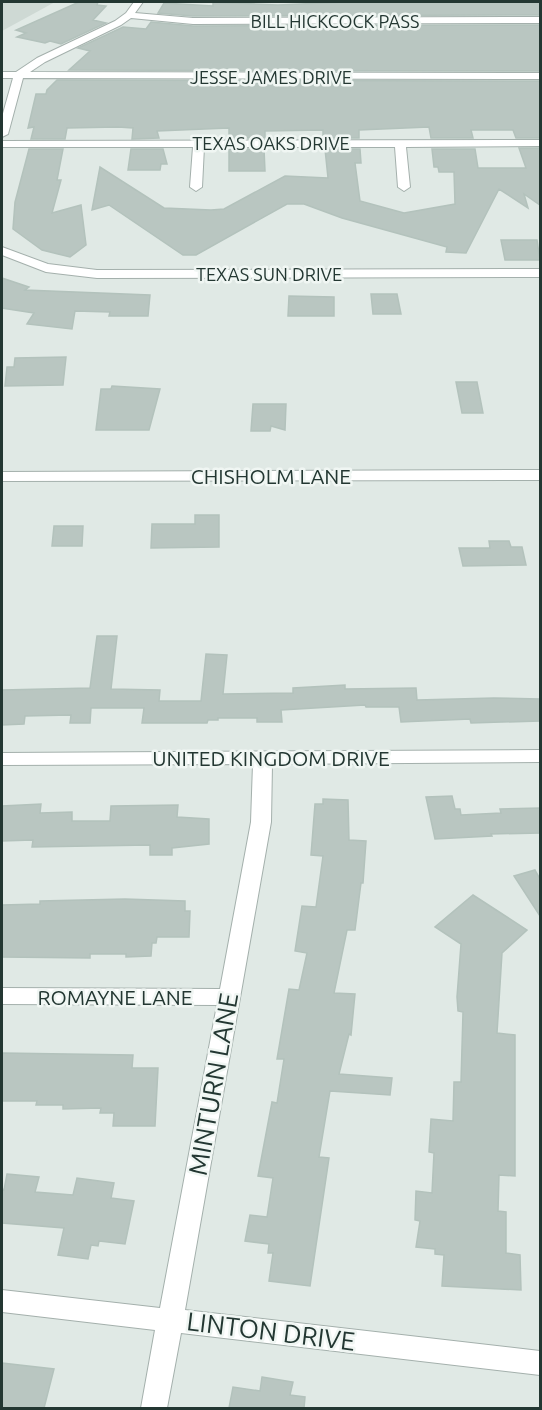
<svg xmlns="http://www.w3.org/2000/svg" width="542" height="1410" font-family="Ubuntu,sans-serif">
<rect width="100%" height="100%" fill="#e0e9e5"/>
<path fill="#ced9d4" d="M2 2H55L2 31Z"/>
<path fill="#b9c6c1" stroke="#b3c2bc" stroke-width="1.5" d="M79 2H98L97 5 106 6 93 20 106 23 61 44 50 41 45 43 17 37 26 33 16 30Z
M213 2 278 5 345 2H540V15L193 16 158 13 164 3 213 6Z
M151 22 193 26 540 25V71L69 70 90 51 78 48 123 27 146 29Z
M57 80 540 81V138H516L513 130H471L473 138H431L429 127 359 130V138H323V130L265 131V138H229V128L157 131 159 138 132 139 133 128 118 127 67 128 65 139H31L34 127 28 128 36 94H46L47 90Z
M519 148H540V205L524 194 528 208 499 189 466 253 446 252 447 247 342 218 304 204H287L196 255H183L109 205 92 210 100 167 164 208 211 210 224 209 285 176 328 178 325 149H360L361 163H355L360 201 404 213 455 204 454 172H439L438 167H434L432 149H475L478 168H526Z
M29 149H63L57 180H61L52 213 81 205 86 245 70 257 42 250 13 229 15 202Z
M131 149H163L167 164H161L160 170H128Z
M229 149H264L265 171H229Z
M501 240H537L540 260H505Z
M2 278 29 287 25 290 150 295 148 316H109L110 312 75 311 72 329 27 324 34 313 2 308Z
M371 294H397L401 314H373Z
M289 296 334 297V316H288Z
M66 357 63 385 5 386 7 367H14L15 358Z
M456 382H477L483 413H462Z
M112 386 160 389 149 430H96L101 389H111Z
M253 404H286L285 430 271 426 270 431H251Z
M195 515H219V547L151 548 152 524H195Z
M54 526H83L82 546H52Z
M489 541H509L511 547H522L526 565 463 566 459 548H490Z
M97 636H117L111 689 160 690 159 701H201L206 654 227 655 223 694 293 693V688L345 685V689L416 688 417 700 494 698 540 699V721L471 723 470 719 401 722 399 707H366L365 705 281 710 282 722H257V718H218V720H208L207 723H142L144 708H91L90 723H70L71 715 25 716 24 724 2 725V690L90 688Z
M452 796 455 809H460L461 815 501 813 500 809 540 808V833L491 834 492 836 435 839 426 797Z
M323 799 348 800 349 840 366 841 363 883H361L355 930H347L334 993 355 994 351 1035 349 1034 339 1074 392 1078 390 1095 330 1091 319 1157 329 1158 310 1286 269 1281 273 1253H268L269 1244 245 1241 250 1215 267 1217 273 1178 258 1176 272 1102 277 1103 284 1059H277L289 989 299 990 307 953 295 951 302 906 316 907 323 856 311 855 315 804H323Z
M41 804 40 813 72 812V821H110L111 806 178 805 177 817 209 819V844L172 848V855H150V845L32 847 33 840 2 841V806Z
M535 870 540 879V916L514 876Z
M473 895 527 930 502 953 497 1033 515 1035V1176L499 1175 498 1211 506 1212V1253L520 1255 521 1290 442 1286 444 1255 435 1254V1249L416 1247 420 1221 415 1220 416 1191 432 1193 434 1153 429 1152 431 1119 453 1121 454 1082H461L463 1012 458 1011 457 997 461 944 435 927Z
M125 899 185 901V911H190L189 937H157L156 943H152L151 956 126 957V954H90V958L2 957V905L40 904V901Z
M2 1053 133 1055 132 1068H158L155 1126H113L114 1113H100L101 1108 63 1109V1105H36L37 1101H2Z
M7 1174 39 1177 35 1192 73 1195 77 1178 114 1183 111 1198 134 1201 125 1244 99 1241 98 1246 91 1245 88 1259 58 1255 64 1228 2 1223V1189L4 1190Z
M2 1363 54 1369 44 1408H2Z
M262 1377 293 1382 290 1395 305 1397 304 1408H229L233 1387 260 1391Z"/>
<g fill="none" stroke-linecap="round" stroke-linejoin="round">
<defs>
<path id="street" d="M134 2H143L135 13 193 18 540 17V23L193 24 131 18 121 25 45 62 30 72 540 73V79L23 78 8 134 2 137V117L13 78H2V72H16L37 58 115 21 126 13Z
M540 140V146L406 147 410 187 404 191 398 187 395 147H204L202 187 196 191 190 187 193 147H2V141Z
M2 247 48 264 97 270 540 269V277L97 278 46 272 2 255Z
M540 470V480L2 481V472Z
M540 750V762L272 764 271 822 185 1310 540 1351V1375L181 1333 167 1408H141L155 1330 2 1312V1290L160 1308 217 1005 2 1004V988L220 989 251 822 253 764 2 765V753Z"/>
</defs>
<use href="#street" stroke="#a4b0ac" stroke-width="2"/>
<use href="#street" fill="#fff" fill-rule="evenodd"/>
</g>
<g text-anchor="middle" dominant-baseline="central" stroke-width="5" stroke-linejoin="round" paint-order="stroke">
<g font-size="18" fill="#233732" stroke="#f0f6f3">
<text x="335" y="21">BILL HICKCOCK PASS</text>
<text x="271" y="77">JESSE JAMES DRIVE</text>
<text x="271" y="143">TEXAS OAKS DRIVE</text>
<text x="269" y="274">TEXAS SUN DRIVE</text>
</g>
<g font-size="21" fill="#233732" stroke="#f0f6f3">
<text x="271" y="476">CHISHOLM LANE</text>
<text x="271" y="758">UNITED KINGDOM DRIVE</text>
<text x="115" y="997">ROMAYNE LANE</text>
</g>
<g font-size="26" fill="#233732" stroke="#f0f6f3">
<text transform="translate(213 1084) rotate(-80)">MINTURN LANE</text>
<text transform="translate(271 1331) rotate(7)">LINTON DRIVE</text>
</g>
</g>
<rect width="542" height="1410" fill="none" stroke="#233732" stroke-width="6"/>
</svg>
